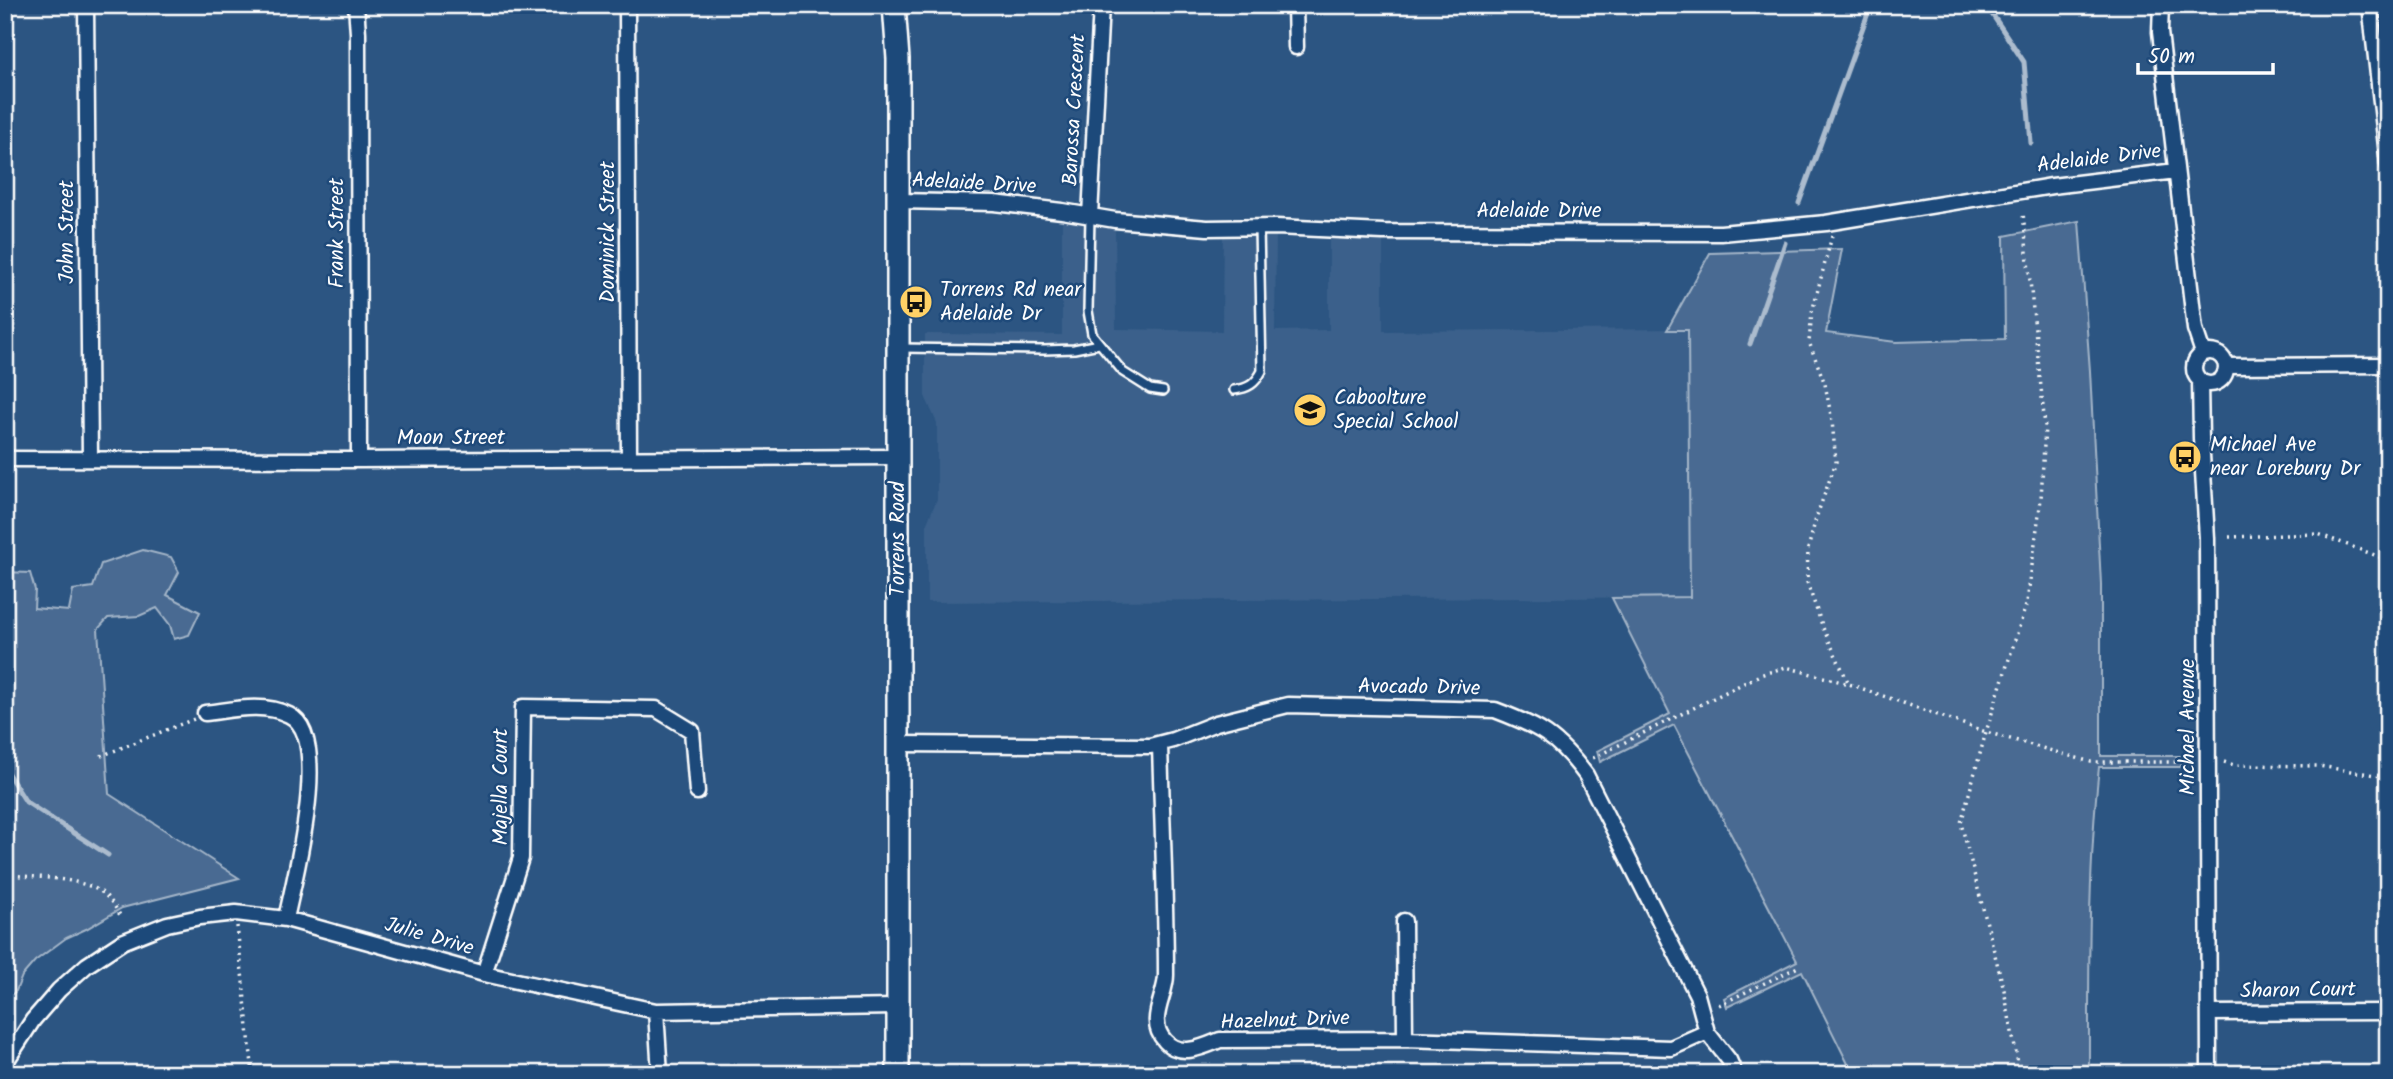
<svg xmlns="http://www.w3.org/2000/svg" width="2393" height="1079" font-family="Kalam,sans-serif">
<rect width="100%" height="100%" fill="#2c5582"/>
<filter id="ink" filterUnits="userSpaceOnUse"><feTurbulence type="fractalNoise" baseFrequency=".0143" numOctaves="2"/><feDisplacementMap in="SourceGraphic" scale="14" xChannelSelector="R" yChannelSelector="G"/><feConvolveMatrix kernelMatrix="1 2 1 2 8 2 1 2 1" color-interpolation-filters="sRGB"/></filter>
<g filter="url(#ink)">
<path fill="#3b618b" d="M1062 211 1115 220 1116 329 1222 331 1223 228 1276 227 1275 331 1329 330V229L1383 232V331L1688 329 1690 597 927 602V523L937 499V423L925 396V334L1062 335Z"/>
<path fill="#486b92" stroke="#a4b5c8" stroke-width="2" d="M2079 221 2090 371 2101 584V756H2182L2181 767H2099C2088 869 2089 971 2089 1074H1853L1802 971 1727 1007 1724 998 1797 961 1674 725 1600 762 1597 751 1670 714 1612 598 1690 597 1688 330H1667L1710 253 1842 249 1826 333 1896 342 2005 339 2004 236Z
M143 550 171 557 179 572 167 595 200 612 189 635 174 639 170 625 157 608 139 616 108 618 98 629 109 794 239 878 122 908 86 929 66 938 35 961 22 976 16 991 5 1000V572L30 573 35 590 34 608 69 611 73 590 93 587 101 564Z"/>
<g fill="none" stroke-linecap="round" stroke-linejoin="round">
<path stroke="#acbcce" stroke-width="5" d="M1986 5 2024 62 2031 143
M1799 203 1871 5
M1750 344 1785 243
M5 769 26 802 108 855"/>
<defs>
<path id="service" d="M1090 216 1088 311 1092 334 1123 372 1150 389 1163 391
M901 348 1044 350 1074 349 1099 344
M1234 390C1249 388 1255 384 1262 371L1259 227"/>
<path id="minor" d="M86 5 90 458
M356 5 358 33 359 460
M627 5 629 459
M1295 5 1296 47
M2161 5 2160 32 2195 329 2203 353
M2370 5 2388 164
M898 201 994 203 1062 211 1115 220 1207 228 1276 227 1383 232 1721 233 1826 223 2052 186 2176 171
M1090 216 1101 5
M2194 368a16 16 0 1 1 32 0a16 16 0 1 1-32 0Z
M2226 366 2388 365
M2200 381 2201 438 2207 538 2209 1074
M5 459 359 460 897 457
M205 713C232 710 263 702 289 715 333 736 294 879 286 919
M899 744 1150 746 1173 740 1216 723 1288 705 1495 710C1540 727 1557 736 1586 775L1697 995 1707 1032 1729 1060 1735 1074
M1160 744C1162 821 1166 898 1166 975 1166 997 1146 1021 1165 1041 1180 1058 1203 1047 1220 1040L1405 1039 1671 1048 1707 1032
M1404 921 1405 1039
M484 974 521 858 523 707 656 709 692 731 697 792
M656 1011 660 1074
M2209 1013 2388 1012
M5 1063 33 1020 59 990 87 965 122 942 167 924 200 917 236 913 286 919 484 974 656 1011 897 1007"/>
<path id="secondary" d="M894 5 898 59V1074"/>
</defs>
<use href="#service" stroke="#fff" stroke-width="12"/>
<use href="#minor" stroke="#fff" stroke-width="19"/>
<use href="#secondary" stroke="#fff" stroke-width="26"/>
<path stroke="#fff" stroke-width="3.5" stroke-dasharray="2 5" stroke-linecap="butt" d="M1832 236 1812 312 1809 342 1825 384 1832 421 1836 462 1816 518 1808 549 1807 582 1823 628 1849 684
M2229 537 2318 534 2388 560
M101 756 194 719
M1593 758 1760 675 1786 667 1849 684 1986 732 2091 762H2193
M2224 762 2234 765 2319 766 2388 777
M5 875C32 877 74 877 98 890 109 896 116 908 122 919
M237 926 253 1074
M1719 1005 1800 966
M2020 1074 2004 990 1961 823 1986 732 2027 602 2041 499 2045 426 2023 213"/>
<use href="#service" stroke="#1f4a7a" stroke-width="7"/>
<use href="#minor" stroke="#1f4a7a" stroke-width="14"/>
<use href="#secondary" stroke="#1f4a7a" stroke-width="21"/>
</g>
</g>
<defs>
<symbol id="bus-disc" viewBox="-11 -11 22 22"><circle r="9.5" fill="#ffd166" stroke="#1f4a7a"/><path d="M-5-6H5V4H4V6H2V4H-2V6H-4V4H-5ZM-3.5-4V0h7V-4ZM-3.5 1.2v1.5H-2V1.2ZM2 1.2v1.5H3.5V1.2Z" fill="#111"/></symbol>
<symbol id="school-disc" viewBox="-11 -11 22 22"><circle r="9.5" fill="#ffd166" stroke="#1f4a7a"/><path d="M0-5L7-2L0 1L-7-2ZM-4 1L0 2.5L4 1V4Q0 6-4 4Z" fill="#111"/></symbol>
</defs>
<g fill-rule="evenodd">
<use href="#bus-disc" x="897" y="283" width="38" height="38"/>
<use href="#school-disc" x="1291" y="391" width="38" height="38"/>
<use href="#bus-disc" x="2166" y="438" width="38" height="38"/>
</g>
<g text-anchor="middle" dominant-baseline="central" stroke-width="5" stroke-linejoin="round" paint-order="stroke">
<g font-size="21" fill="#fff" stroke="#1f4a7a">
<text transform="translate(1075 110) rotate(-87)">Barossa Crescent</text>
<text transform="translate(2099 159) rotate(-7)">Adelaide Drive</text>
<text transform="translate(974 184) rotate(3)">Adelaide Drive</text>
<text x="1539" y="211">Adelaide Drive</text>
<text transform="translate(67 232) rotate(-90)">John Street</text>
<text transform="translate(608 232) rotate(-90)">Dominick Street</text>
<text transform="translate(337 233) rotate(-90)">Frank Street</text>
<text x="451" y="438">Moon Street</text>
<text transform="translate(898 539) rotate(-90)">Torrens Road</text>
<text transform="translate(1419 688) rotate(1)">Avocado Drive</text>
<text transform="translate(2188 727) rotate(-90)">Michael Avenue</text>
<text transform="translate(501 787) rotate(-90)">Majella Court</text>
<text transform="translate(429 937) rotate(16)">Julie Drive</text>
<text transform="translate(2298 991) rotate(-1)">Sharon Court</text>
<text transform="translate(1285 1021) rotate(-2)">Hazelnut Drive</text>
</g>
<g font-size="21" fill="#fff" stroke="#1f4a7a" text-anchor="start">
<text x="940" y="290">Torrens Rd near<tspan x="940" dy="24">Adelaide Dr</tspan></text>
<text x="1334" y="398">Caboolture<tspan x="1334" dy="24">Special School</tspan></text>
<text x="2210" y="445">Michael Ave<tspan x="2210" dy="24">near Lorebury Dr</tspan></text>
</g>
</g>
<rect width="2393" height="1079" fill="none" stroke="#1f4a7a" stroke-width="28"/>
<rect x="14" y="14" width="2365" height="1051" fill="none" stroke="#fff" stroke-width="2.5" filter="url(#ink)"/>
<path d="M2138 63v10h135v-10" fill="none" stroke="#ffffff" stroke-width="3.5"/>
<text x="2148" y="63" font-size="21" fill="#ffffff" stroke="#1f4a7a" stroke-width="5" paint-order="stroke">50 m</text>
</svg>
